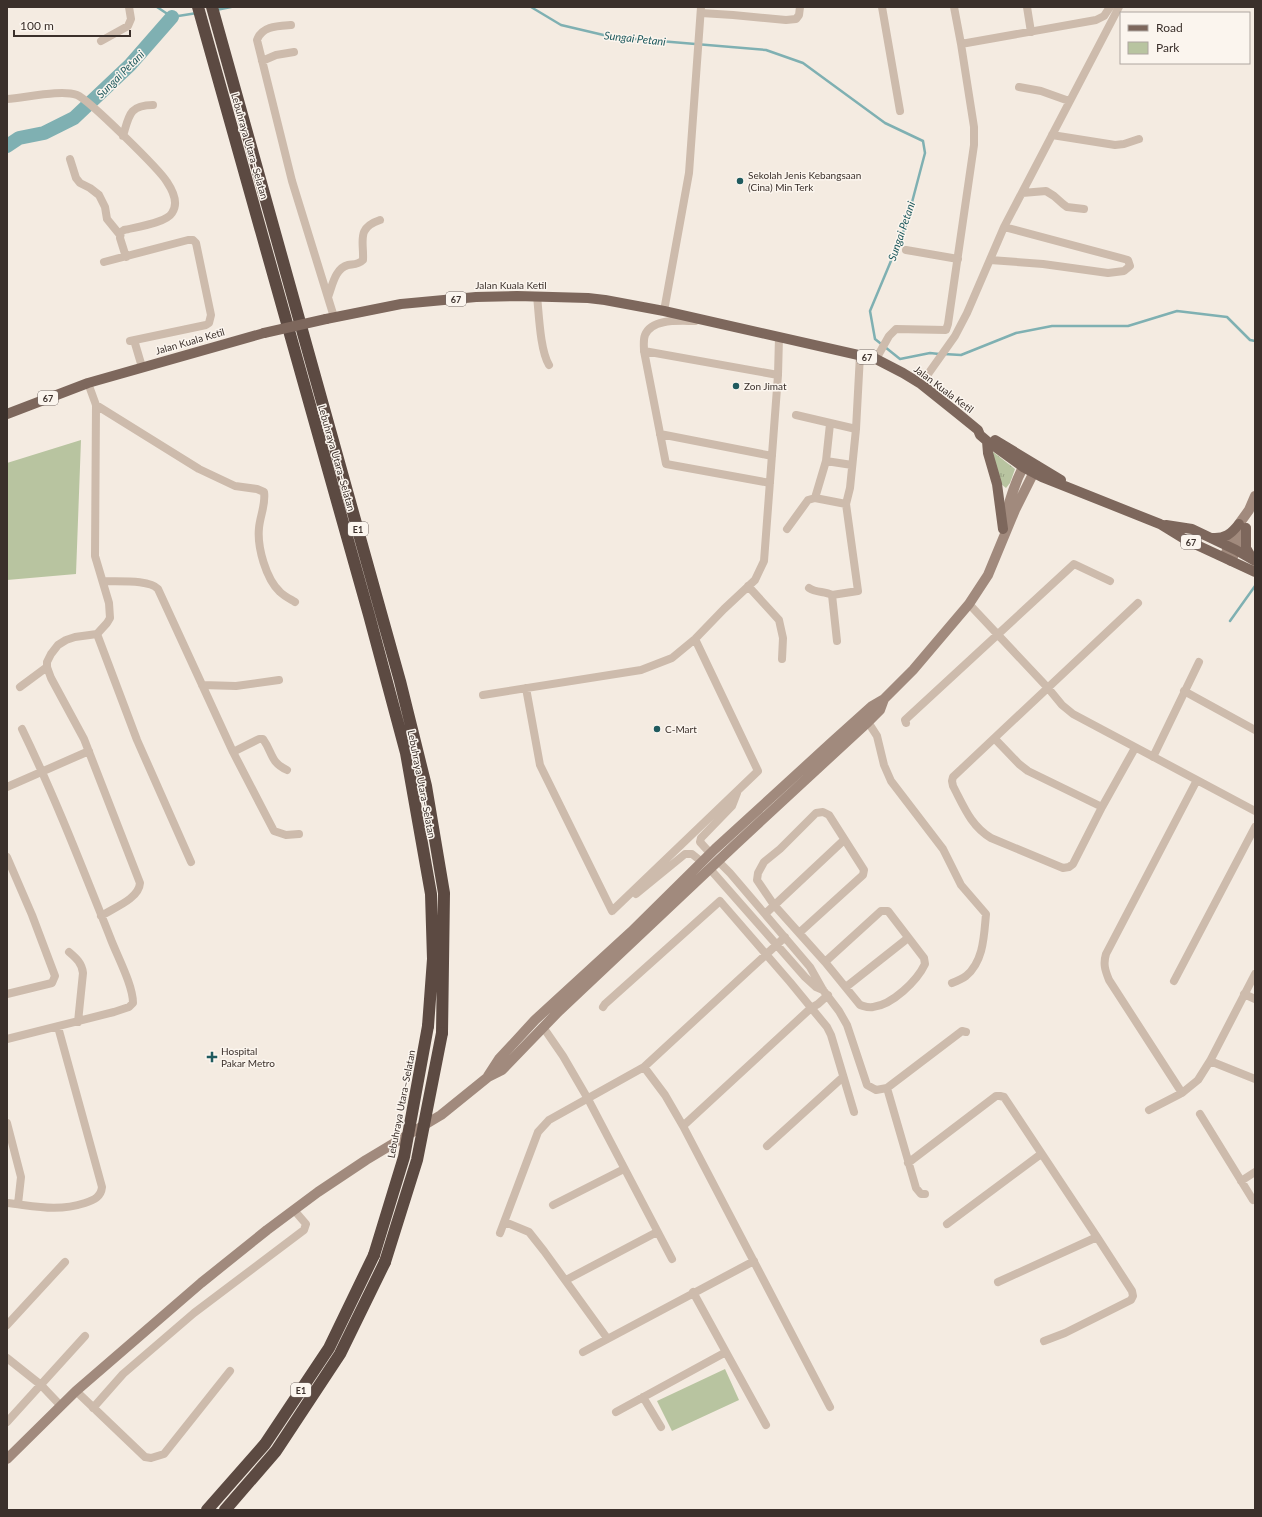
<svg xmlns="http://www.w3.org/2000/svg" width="1262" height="1517" font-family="Lato,sans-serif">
<defs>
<pattern id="grass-tufts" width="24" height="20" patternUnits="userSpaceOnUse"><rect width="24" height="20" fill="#b8c4a0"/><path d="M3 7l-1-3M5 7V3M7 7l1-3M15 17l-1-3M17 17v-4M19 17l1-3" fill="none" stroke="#97a083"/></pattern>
</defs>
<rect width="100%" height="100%" fill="#f4ebe1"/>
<path fill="url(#grass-tufts)" d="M992 451 1015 469 1010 483 1006 488 1001 484Z"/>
<path fill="#b8c4a0" d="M81 440 76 574 7 580V463Z
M725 1369 739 1400 672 1431 657 1401Z"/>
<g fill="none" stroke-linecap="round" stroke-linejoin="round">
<path stroke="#7fb0b2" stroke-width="2.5" d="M157 7 172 17 197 13
M531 7 561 25 612 37 766 50 803 63 885 123 923 141 925 153 906 225 870 311 875 339 900 359 930 353 939 354
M216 10 231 7
M944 354 961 355 1016 333 1052 326H1128L1177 311 1227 317 1250 340 1255 341
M1230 621 1255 586"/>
<path stroke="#7fb0b2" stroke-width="14" d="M7 146 19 138 44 133 74 118 130 65 172 17"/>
<path stroke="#cdbbac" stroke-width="8" d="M882 7 900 111
M1027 7 1031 32
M701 13 733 15 786 20 796 19 799 15 800 7
M291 25C278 26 262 26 257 40L292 181 334 317
M101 41 128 26 131 19 129 7
M961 44 1096 20 1104 16 1110 7
M262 61 276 55 294 52
M1019 87 1041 91 1069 101
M7 99C25 98 61 89 77 95 88 99 160 170 167 182 173 191 179 203 172 213 166 223 136 227 124 230L121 232 120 238 126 257
M1052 135 1115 145 1124 144 1139 139
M123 136C129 116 129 105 153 105
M70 159 76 178 80 183 90 188 99 195 105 207 107 219 120 235
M1022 193 1046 191 1054 196 1063 204 1067 207 1084 209
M906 250 958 259
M990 260 1043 264 1108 273 1124 271 1130 266 1128 260 1004 227
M104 262 188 240H193L196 243 211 315 209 323 206 325 130 341
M537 296C539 314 540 350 549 365
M328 297C332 287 335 268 348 265 353 264 358 265 363 260 364 241 356 228 380 220
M664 311 689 173 701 7
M695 321C680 321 652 318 645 335 643 340 644 346 644 351L666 464 770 483
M134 340 142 367
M644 351 778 375
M876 359 889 336 896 329 946 330 948 324 974 145V127L961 44 954 7
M88 383 96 405 95 556 109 603 110 618 107 623 97 634 75 637 66 640 58 645 51 654 47 662V667L51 678 84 739 140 883C139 899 113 908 101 916
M921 384 955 336 967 313 1004 227 1119 7
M96 405 199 469 235 486 257 489 264 492C266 504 260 516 259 528 257 547 266 579 280 592 284 596 290 599 295 602
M796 415 856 429
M660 434 772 456
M826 461 830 424
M815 498 826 461 852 465
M787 529 808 500 815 498 846 504
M103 581C116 582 149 579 158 589L233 752 274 831 286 835 299 834
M748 586 779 620 783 638 782 659
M809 588C816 593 825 591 832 595L837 641
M832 595 858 591 846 504 850 488 856 429 860 355
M969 604 1048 688 1062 705 1073 714 1255 811
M97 634 137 740 191 862
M202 685 236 686 279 680
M20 687 47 667
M526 688 540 765 612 911 758 771 695 639
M1184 691 1255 730
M483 695 641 670 672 658 695 639 724 609 755 580 764 561 778 375 779 337
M868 722 877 736 884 765 891 781 943 849 961 885 986 914C984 935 984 961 966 976 962 979 957 981 952 983
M906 723 905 720 1074 564 1110 581
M995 739 1019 764 1028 771 1102 807
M1135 748 1102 807 1073 864 1069 867 1063 868 991 838C971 826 964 807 953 786L952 781 953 777 1138 603
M233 752 259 739H263C273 753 270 762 287 770
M1153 757 1199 662
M1197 780 1106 954C1103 964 1105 970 1109 980L1182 1093 1198 1080 1210 1061 1255 974
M7 787 89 751
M710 853 700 842 701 838 732 806 737 793
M7 857 32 915 55 976 52 983 7 994
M718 861 730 873 810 967 823 990 839 1011 847 1025 867 1085 876 1090 887 1088 962 1031 966 1032
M710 869 805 977 816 987 823 990
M636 894 685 854H692L702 862
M765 914 844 840
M799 933 863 875 864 870 829 815 823 812 816 813 780 849 764 862 758 873 757 880 774 905 825 962 881 911H888L924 958 925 964C917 981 892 1005 873 1007 868 1008 864 1006 860 1005L825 962
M69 952C76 958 82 963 83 973L78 1022
M1174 981 1255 827
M846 987 908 938
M1244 994 1255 999
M603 1007 605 1004 720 901 790 982 827 1027 831 1035 854 1112
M543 1027 563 1056 588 1099 672 1259
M7 1039 114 1012 129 1007 133 1003C133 985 117 956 110 937 82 867 55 797 22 729
M1210 1061 1255 1079
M644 1067 665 1095 683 1126 830 1407
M887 1088 916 1188 921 1194H925
M1149 1110 1182 1093
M1200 1114 1253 1200
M7 1123 21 1177 18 1204
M683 1126 811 1008 818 1004 828 995
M767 1146 843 1077
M908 1163 996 1096H1000L1004 1097 1097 1237 1132 1291 1133 1296 1131 1300 1065 1333 1044 1341
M1241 1181 1255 1172
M7 1203C35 1206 57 1212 85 1203 94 1200 101 1197 102 1187L58 1027
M553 1205 624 1169
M505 1222 529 1232 544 1251 607 1338
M947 1224 1041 1154
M500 1233 538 1132 549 1120 644 1067 785 937
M566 1280 657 1232
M998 1282 1097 1237
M693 1292 766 1425
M7 1325 65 1262
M583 1352 754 1261
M7 1358 41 1385 60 1405
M76 1391 145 1457 151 1458 164 1454 230 1371
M643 1397 661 1427
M93 1408 123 1374 194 1313 304 1230 306 1224 294 1210
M616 1412 726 1352
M7 1422 85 1336"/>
<path stroke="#a18a7d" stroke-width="10" d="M1004 526C1008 502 1015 482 1026 461
M1224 557 1239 524 1249 510 1255 496
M1231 561 1246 528
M488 1076 499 1059 535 1020 631 932 715 849 832 742 872 706 884 699 913 670 969 604 988 575 1015 510 1037 466
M7 1459 76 1391 201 1283 267 1230 318 1192 366 1160 441 1115 488 1077 502 1070 559 1011 735 845 868 722 880 710 884 699"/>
<path stroke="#7d675c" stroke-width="10" d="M326 319 401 304 476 297 517 296 588 298 605 300 664 311 876 359 903 373 921 384 956 412 978 430 980 435 987 441 1023 467 1042 477 1160 524 1186 540 1255 572
M7 414 88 383 264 333
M995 440 1061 480
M987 441 988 453 997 484 1003 529
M1166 525 1192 529 1236 550 1255 561
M1246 528V548L1252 558
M1212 538C1225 539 1231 534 1239 524"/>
<path stroke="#5c4a42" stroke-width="12" d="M198 7 369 615 406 753 431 894 433 959 428 1026
M212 7 400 681 426 786 444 893 442 1033
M207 1510 265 1444 329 1348 374 1255
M225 1510 276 1451 340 1354 385 1262"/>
<path stroke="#7d675c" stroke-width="10" d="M264 333 326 319"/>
<path stroke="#5c4a42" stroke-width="12" d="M374 1255 404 1157 428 1026
M385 1262 417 1160 442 1033"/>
</g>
<g fill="#1f5a5e" stroke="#fbf5ee" stroke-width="1.5">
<circle cx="740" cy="181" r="4"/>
<circle cx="736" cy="386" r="4"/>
<circle cx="657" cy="729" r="4"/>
<path d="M210 1051h4v4h4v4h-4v4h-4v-4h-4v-4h4z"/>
</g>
<g text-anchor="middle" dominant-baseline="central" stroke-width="3" stroke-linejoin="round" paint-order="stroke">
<g fill="#fbf5ee" stroke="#756b66" stroke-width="1">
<rect x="446" y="292" width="20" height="14" rx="3"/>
<rect x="857" y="350" width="20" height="14" rx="3"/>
<rect x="38" y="391" width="20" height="14" rx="3"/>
<rect x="348" y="522" width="20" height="14" rx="3"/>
<rect x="1181" y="535" width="20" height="14" rx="3"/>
<rect x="291" y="1383" width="20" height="14" rx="3"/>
</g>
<g font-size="9" font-weight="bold" fill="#3b302b">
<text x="456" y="299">67</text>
<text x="867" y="357">67</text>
<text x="48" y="398">67</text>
<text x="358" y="529">E1</text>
<text x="1191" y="542">67</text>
<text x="301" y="1390">E1</text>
</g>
<g font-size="10" fill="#3b302b" stroke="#fbf5ee">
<text transform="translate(250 146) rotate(74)">Lebuhraya Utara–Selatan</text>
<text x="511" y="285">Jalan Kuala Ketil</text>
<text transform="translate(190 341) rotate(-16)">Jalan Kuala Ketil</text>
<text transform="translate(944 389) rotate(37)">Jalan Kuala Ketil</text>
<text transform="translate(337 458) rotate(74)">Lebuhraya Utara–Selatan</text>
<text transform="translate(422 784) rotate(79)">Lebuhraya Utara–Selatan</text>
<text transform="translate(401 1104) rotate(-79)">Lebuhraya Utara–Selatan</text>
</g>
<g font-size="10" fill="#3b302b" stroke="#fbf5ee" text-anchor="start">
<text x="748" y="175">Sekolah Jenis Kebangsaan<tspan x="748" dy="12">(Cina) Min Terk</tspan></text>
<text x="744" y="386">Zon Jimat</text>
<text x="665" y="729">C-Mart</text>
<text x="221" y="1051">Hospital<tspan x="221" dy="12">Pakar Metro</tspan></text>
</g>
<g font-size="11" font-style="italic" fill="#1f5a5e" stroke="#fbf5ee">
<text transform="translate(635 38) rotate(6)">Sungai Petani</text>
<text transform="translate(120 74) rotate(-45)">Sungai Petani</text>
<text transform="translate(901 231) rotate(-71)">Sungai Petani</text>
</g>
</g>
<rect width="1262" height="1517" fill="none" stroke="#3b302b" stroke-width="16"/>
<rect x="1120" y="12" width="130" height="52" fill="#fbf5ee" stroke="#aea6a0"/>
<rect x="1128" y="25" width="20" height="6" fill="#7d675c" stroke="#aea6a0"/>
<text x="1156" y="32" font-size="12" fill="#3b302b">Road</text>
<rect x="1128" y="42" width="20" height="12" fill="#b8c4a0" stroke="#aea6a0"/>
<text x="1156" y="52" font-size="12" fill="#3b302b">Park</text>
<path d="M14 30v6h116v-6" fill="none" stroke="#3b302b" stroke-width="2"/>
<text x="20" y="30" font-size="12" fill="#3b302b" stroke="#fbf5ee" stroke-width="3" paint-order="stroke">100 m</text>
</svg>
